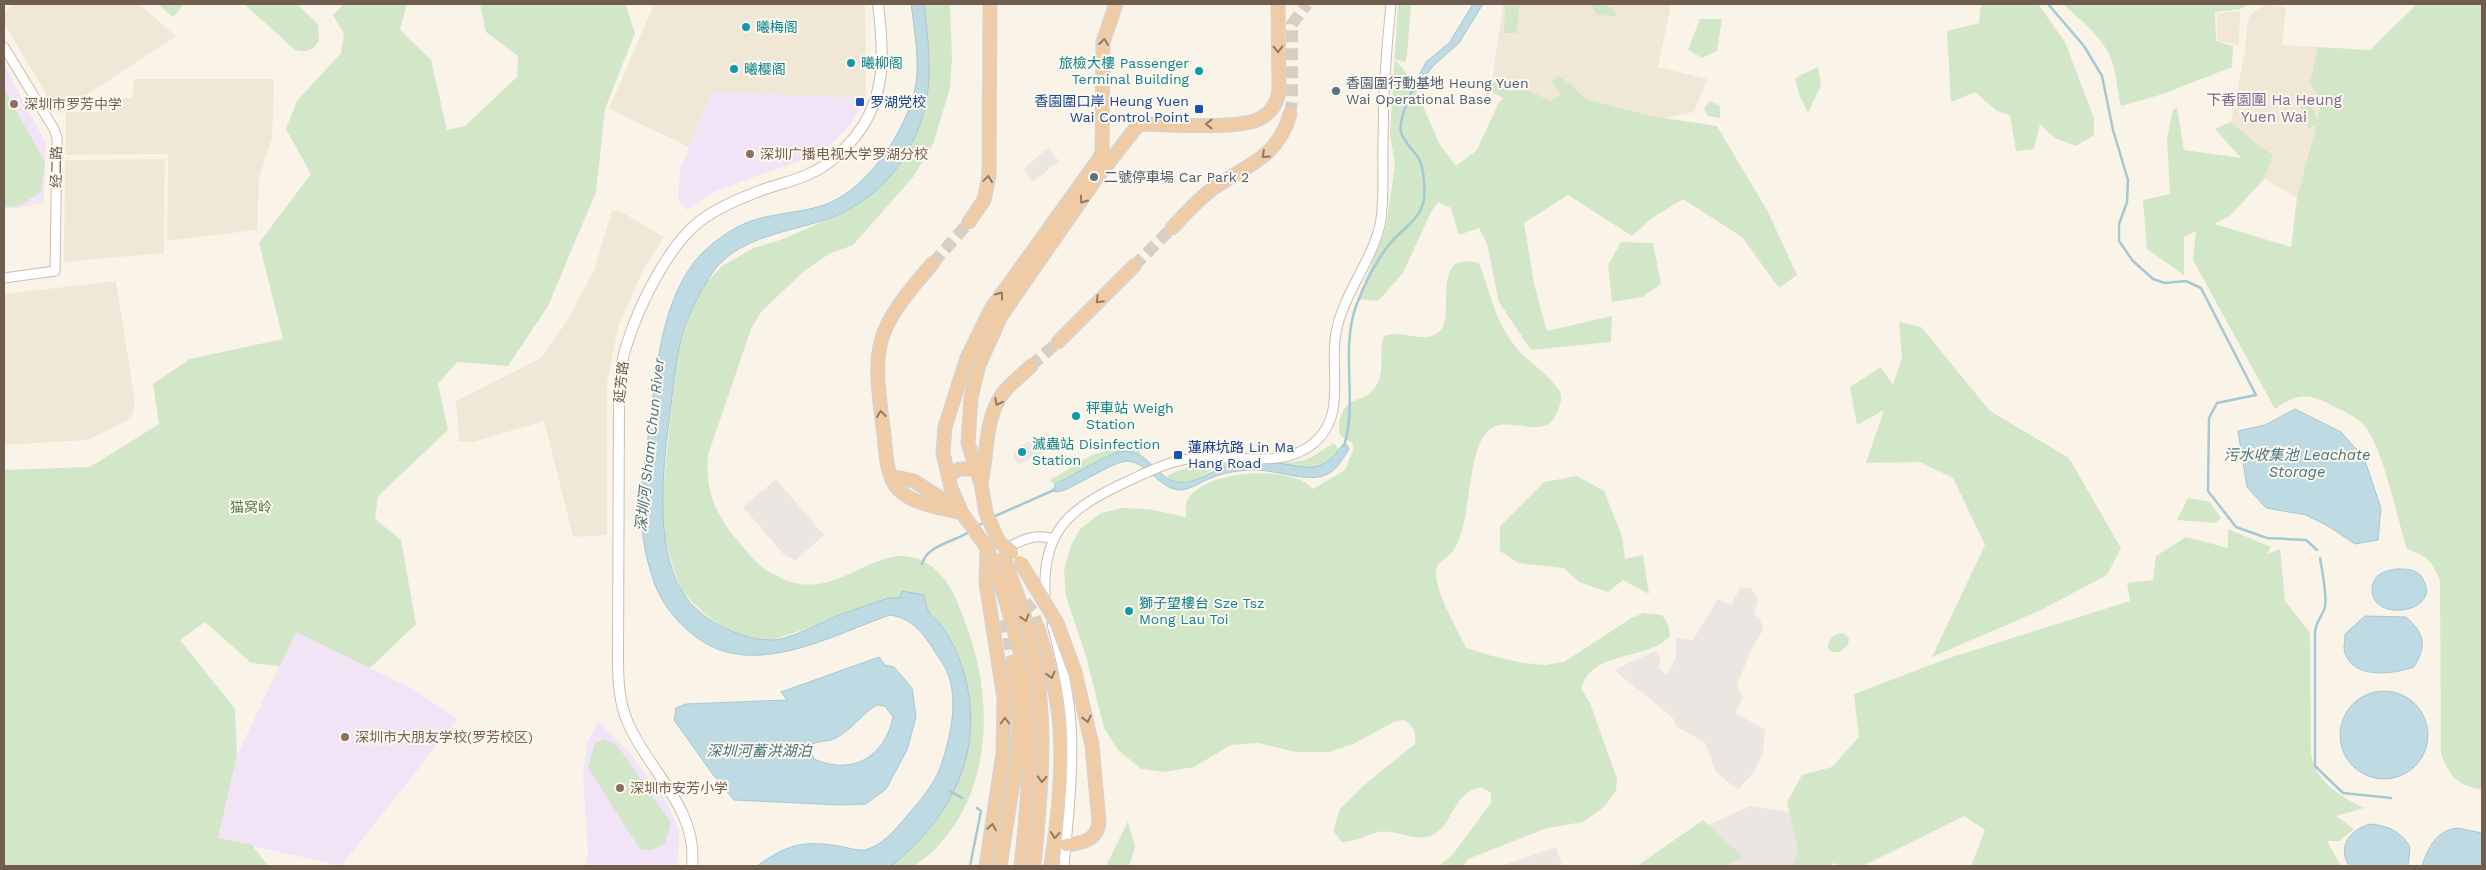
<svg xmlns="http://www.w3.org/2000/svg" width="2486" height="870" font-family="'Work Sans','Noto Sans SC',sans-serif">
<rect width="100%" height="100%" fill="#faf4e8"/>
<path fill="#f1e7d7" d="M13 4H139L176 36 58 114 4 23V12Z
M654 4H865L866 98 712 92 689 147 609 109Z
M1503 4 1671 5 1658 67 1707 79 1694 112 1616 128 1491 89Z
M2266 4 2286 7 2282 45 2318 47 2310 82 2321 104 2297 198 2264 179 2272 155 2259 146 2231 122 2245 52 2247 26 2250 15Z
M2240 11 2239 46 2217 40V13Z
M134 79H274L272 138 259 179 257 230 167 241 168 154 65 155 66 112H99V97L133 98Z
M165 159 164 253 64 262 65 160Z
M612 211H620L664 237 643 270 618 327 607 383V535L573 537 544 421 474 442 459 441 456 401 541 358 569 318 594 270Z
M116 281 135 402 132 415 126 421 87 440 4 445V294Z"/>
<path fill="#ebe6e1" d="M1048 148 1059 161 1033 182 1023 169Z
M1048 433 1055 447 1018 465 1013 456 1018 447Z
M776 479 824 535 796 560 785 556 743 507Z
M1740 588H1750L1758 599 1754 615 1760 618 1763 630 1751 650 1737 686 1743 696 1736 713 1765 730 1763 753 1753 773 1738 790 1716 772 1705 743 1676 726 1673 718 1614 670 1655 651 1661 658 1659 668 1667 675 1676 658V638L1693 640 1718 599 1731 605Z
M1750 806 1789 812 1802 851 1793 866H1724L1708 825Z
M1556 847 1562 866H1501Z"/>
<path fill="#f1e4f7" d="M4 65 46 143 44 202 18 208H4Z
M712 92 866 98 851 124 830 145 803 160 715 191 687 210 678 200 680 170Z
M296 632 411 688 458 719 341 866 218 838 237 755Z
M598 721 631 754 667 803 679 829 678 866H585L588 854 583 773 588 741Z"/>
<path fill="#d2e6c8" d="M158 4H184L173 17Z
M244 4H297L318 24 319 41C313 50 307 53 295 50Z
M344 4H407L400 30 431 60 447 130 465 126 517 77 518 56 486 32 480 4H625L635 33 605 109 596 192 548 306 508 366 457 362 438 384 448 430 378 496 375 519 401 540 416 624 370 668 296 632 280 666 251 663 205 622 180 640 235 709 237 755 218 838 252 845 268 866H4V470L90 467 159 424 153 384 190 359 283 339 259 243 311 174 286 129 297 101 341 53 344 34 333 15Z
M924 4H950L952 58 950 88 933 144 913 177 853 245 829 254 803 272 761 312 751 329 708 455C705 490 715 514 738 541 745 549 752 559 761 566 765 570 772 573 777 576 835 608 874 539 921 560 946 572 955 595 964 619 993 692 995 786 937 847 931 854 922 860 914 866H889L931 828 944 809 971 722 967 683 959 659 940 624 928 611 924 595 900 598 769 641 732 633 706 615 683 593 673 568 665 539 662 500 677 354 694 303 705 284 722 266 754 248 786 238 835 216 893 173 930 61Z
M1398 4H1411L1407 56 1405 62 1394 59 1411 78 1439 143 1456 166 1477 150 1499 102 1503 98 1486 88 1496 81 1509 91 1528 90 1550 101 1562 94 1552 82 1558 76 1572 85 1585 99 1650 116 1717 126 1768 212 1797 275 1779 288 1742 237 1683 199 1652 218 1632 236 1568 195 1524 223 1534 284 1547 331 1612 316 1611 342 1531 350 1499 302 1487 244 1479 228 1459 235 1451 208 1438 202 1431 212 1403 273 1378 301 1358 299 1386 227 1395 165 1390 134Z
M1591 4C1601 4 1613 5 1617 16L1597 15Z
M1981 4H2038L2065 42 2094 118V135L2076 146 2055 138 2040 124 2034 149 2016 151 2010 115 1997 111 1975 92 1951 102 1947 31 1979 23Z
M2063 4H2250L2240 9 2215 12 2216 41 2233 46 2232 67 2163 94 2121 106C2117 92 2117 77 2113 64 2105 38 2081 21 2063 4Z
M2417 4H2482V790C2456 784 2451 778 2441 754L2440 580C2431 560 2427 556 2407 549 2397 518 2383 446 2363 424 2355 416 2341 410 2331 405 2307 392 2296 394 2275 409L2193 260 2196 231 2184 237V275L2147 249 2143 200 2170 194 2167 139 2173 109 2177 108 2184 150 2241 158 2215 129 2231 122 2259 146 2273 155 2264 179 2231 215 2214 224 2291 247 2297 198 2316 125 2310 128 2302 121V105L2312 107 2317 120 2321 104 2310 82 2318 47 2370 50Z
M1505 6H1519L1517 33H1504Z
M1700 19H1722L1717 51 1702 58 1688 50Z
M1818 67 1821 85 1808 113 1799 94 1795 78Z
M4 89 45 162 41 192 19 206 4 207Z
M1710 101 1720 106V118L1708 116 1704 109Z
M1621 242 1653 243 1661 284 1642 297 1612 302 1608 265Z
M1469 261 1479 263C1492 297 1495 324 1520 352 1529 361 1560 385 1561 395 1562 400 1559 408 1557 413 1544 444 1507 411 1487 432 1470 449 1470 505 1462 530 1460 536 1457 546 1453 551 1446 560 1436 561 1436 574 1437 596 1457 628 1466 648L1492 656 1523 663 1545 665 1564 662 1630 619 1643 613 1662 615 1668 624 1670 636C1648 661 1593 649 1581 688L1590 703 1617 779 1616 791 1604 807 1583 822 1547 828 1468 859 1463 866H1439L1453 854 1491 803V793L1481 787C1450 793 1455 827 1430 836 1413 842 1396 829 1379 832 1365 835 1356 842 1342 842L1333 831 1340 809 1363 786 1415 744C1416 733 1414 726 1404 720L1396 721 1353 744 1329 752H1296L1259 743 1231 745 1194 767 1164 772 1141 769 1118 750 1104 728 1086 656 1066 596 1064 571 1070 548 1080 529 1101 513 1123 508 1148 509 1186 517C1186 510 1185 505 1188 499 1205 470 1292 464 1313 489L1345 470 1354 448 1352 443 1340 435C1337 425 1341 408 1350 403 1356 399 1366 398 1371 392 1388 376 1377 355 1384 336 1401 329 1421 343 1436 334 1456 323 1436 282 1456 263Z
M1899 322 1921 327 1990 411 2069 458 2121 548 2107 575 2039 611 1932 657 1985 545 1953 478 1920 462 1866 463 1884 410 1857 425 1850 387 1881 367 1893 385 1902 358Z
M1334 443 1339 450C1332 457 1327 463 1318 467 1306 472 1290 464 1277 463 1256 462 1232 462 1212 470 1198 477 1181 490 1167 476 1196 457 1265 466 1300 461 1312 459 1323 449 1334 443Z
M1116 448H1138L1141 455 1125 451 1105 458 1055 485 1050 480 1092 455Z
M1577 476 1604 491 1622 536 1625 559 1643 555 1649 594 1623 580 1608 592 1579 582 1564 568 1518 563 1500 551V526L1544 482Z
M2188 498 2210 502 2221 518 2215 523 2177 520Z
M2228 529 2271 547 2267 554 2280 549 2285 601 2310 633 2311 754C2315 782 2341 796 2364 808L2336 816 2354 829 2339 841H2327L2341 866H1971L1985 830 1964 816 1863 866H1843L1833 863 1831 866H1793L1798 850 1787 802 1802 775 1832 767 1859 737 1854 694 1949 658 2130 601 2127 583 2153 580 2156 556 2186 537 2228 548Z
M1844 633 1849 638 1848 645 1839 652H1831L1828 648C1828 638 1835 633 1844 633Z
M604 739 617 745 671 823 665 843 652 850 640 849 588 768 595 743Z
M1703 820 1743 857 1725 866H1637Z
M1128 821 1135 847 1129 866H1106Z"/>
<path fill="#bedae2" stroke="#a5c8d2" fill-rule="evenodd" d="M911 4H924C932 70 936 114 894 172 880 190 854 209 833 217 794 232 736 235 711 275 700 292 690 311 684 330 676 354 674 380 671 405 664 460 652 544 683 593 699 619 737 638 767 640 786 642 820 623 839 615 855 609 872 604 888 598H900L902 591 924 595C925 600 926 606 928 610 930 616 937 619 940 624 948 634 956 649 960 661 989 740 957 812 895 863L889 866H757C786 845 803 840 838 846 846 847 857 851 865 850 883 845 894 831 906 817 918 803 934 785 940 768 951 738 961 692 943 664 928 642 918 619 890 615 835 634 761 676 705 643 682 629 661 605 653 579 645 556 640 526 640 501 641 480 646 458 648 437 656 379 658 309 695 261 708 245 731 228 751 221 774 213 800 213 824 205 869 190 915 120 917 73 918 50 914 26 911 4Z
M1473 4H1483L1459 43 1434 65 1420 83 1416 81 1426 62 1449 43Z
M2295 409 2341 432 2364 458 2381 508 2378 540 2355 544 2328 526 2306 515 2266 508 2247 487 2238 431 2265 425Z
M1343 444 1347 445 1349 449C1342 460 1336 472 1323 476 1304 482 1271 468 1248 470 1236 471 1222 473 1211 478 1201 482 1190 490 1179 490 1158 488 1147 461 1126 461 1115 462 1080 483 1067 489L1058 492 1053 491 1055 485 1061 481C1077 474 1110 451 1126 451 1149 452 1157 478 1177 482 1192 486 1215 468 1231 465 1246 463 1261 462 1277 463 1309 467 1321 476 1343 444Z
M2396 569C2407 569 2418 569 2423 579 2443 613 2370 624 2372 588 2373 574 2385 571 2396 569Z
M2365 616 2406 617C2425 634 2427 645 2414 667 2394 674 2354 680 2345 653 2343 648 2345 640 2345 634Z
M879 657 885 665 894 667 912 688 916 717 907 750 886 789 866 804 841 805 734 800 714 776 674 720 676 708 686 704 787 700 781 692ZM877 705 885 706 893 717C885 757 852 776 814 759L809 747C818 739 826 743 836 738 853 729 862 713 877 705Z
M2340 735a44 44 0 1 1 88 0a44 44 0 1 1-88 0Z
M2370 824C2387 825 2402 832 2410 847L2408 866H2349C2337 846 2350 830 2370 824Z
M2458 828 2482 833V866H2422C2428 848 2436 830 2458 828Z"/>
<g fill="none" stroke-linecap="round" stroke-linejoin="round">
<path stroke="#a5c8d2" stroke-width="2.5" d="M2048 4 2084 46 2102 76 2113 130 2128 180 2127 202 2119 224V241L2133 261 2153 279 2165 283 2186 281 2201 288 2256 395 2217 403 2209 418 2208 491 2236 527 2267 538 2306 540 2317 550
M1344 446C1358 401 1340 352 1356 306 1364 285 1374 264 1388 246 1400 230 1421 220 1424 199 1425 189 1424 171 1420 161 1415 151 1404 143 1401 132 1398 120 1412 89 1419 79
M993 517 1054 490
M976 527 986 521
M2320 558C2322 569 2327 596 2325 607 2322 617 2315 623 2315 633V766L2343 793 2391 798
M922 564C927 545 954 542 969 532
M950 791 962 798
M970 866 981 811 977 808"/>
<path stroke="#d8cec2" stroke-width="12" stroke-dasharray="12 6" stroke-linecap="butt" d="M1290 114 1292 102V24L1307 4
M933 263 969 222
M1134 266 1172 228
M1031 366 1058 342
M1025 602 1033 611 1038 628
M1005 620 1013 662"/>
<defs>
<path id="tertiary" d="M4 47 54 129 57 138 55 271 4 278
M1009 547C1025 538 1036 534 1054 539
M1045 594C1042 527 1073 507 1128 481 1150 471 1171 460 1196 458 1234 454 1282 470 1314 443 1347 415 1329 370 1336 333 1343 294 1371 263 1380 225 1385 199 1382 171 1383 145 1383 97 1386 51 1391 4
M1052 624C1060 657 1069 691 1071 725 1074 772 1068 820 1064 866"/>
<path id="secondary" d="M692 866C698 808 649 772 628 723 619 702 618 681 618 659L619 396C620 379 621 360 627 344 639 305 668 246 700 221 719 207 745 196 768 188 782 183 798 180 811 173 829 165 842 152 855 137 887 97 884 52 878 4"/>
<path id="trunk" d="M969 222 984 200 989 176 990 4
M1172 228C1184 215 1197 201 1211 190 1245 165 1277 160 1290 114
M933 263C872 333 872 344 884 435 886 452 886 476 898 489 913 505 943 508 962 513
M1058 342 1134 266
M891 476 914 481 956 508
M948 476 959 469H976
M981 483C988 454 984 422 1001 396 1008 385 1021 376 1031 366
M999 542 986 513 981 484 968 443 971 397 979 365 1001 316 1098 176 1139 124C1166 124 1237 130 1259 119 1271 113 1278 103 1279 89L1278 4
M1004 558 1009 572
M1038 628C1046 657 1056 687 1059 717 1064 766 1058 818 1051 866
M1066 845C1082 843 1097 841 1099 822L1092 745 1075 672
M986 866 1003 753 1004 698 986 583 987 548 962 513 951 488 943 453 945 427 967 358 991 309 1099 159 1102 152 1103 42 1116 4
M1000 866 1018 751 1019 720 1013 662
M1021 866C1029 795 1034 726 1021 655"/>
</defs>
<use href="#tertiary" stroke="#cbbdaf" stroke-width="11"/>
<use href="#secondary" stroke="#cdbead" stroke-width="12"/>
<use href="#trunk" stroke="#d7d2cd" stroke-width="15"/>
<use href="#tertiary" stroke="#fff" stroke-width="9"/>
<use href="#secondary" stroke="#fff" stroke-width="10"/>
<use href="#trunk" stroke="#f0cca6" stroke-width="12"/>
<defs>
<path id="trunk-bridge" d="M999 542 1012 553
M987 548 1002 588 1021 655
M1020 562 1057 623 1075 672
M1009 572C1018 597 1028 623 1033 649 1048 721 1041 793 1034 866"/>
</defs>
<use href="#trunk-bridge" stroke="#d7d2cd" stroke-width="15" stroke-linecap="butt"/>
<use href="#trunk-bridge" stroke="#f0cca6" stroke-width="12"/>
</g>
<defs><path id="oneway-chevron" d="M-2-3.5L2.5 0L-2 3.5" fill="none" stroke-width="1.6" stroke-linecap="round" stroke-linejoin="round" transform="scale(1.25)"/></defs>
<g stroke="#917964">
<use href="#oneway-chevron" transform="translate(1104 42) rotate(-83)"/>
<use href="#oneway-chevron" transform="translate(1278 49) rotate(89)"/>
<use href="#oneway-chevron" transform="translate(1209 124) rotate(-180)"/>
<use href="#oneway-chevron" transform="translate(1265 155) rotate(138)"/>
<use href="#oneway-chevron" transform="translate(988 179) rotate(-82)"/>
<use href="#oneway-chevron" transform="translate(1083 200) rotate(125)"/>
<use href="#oneway-chevron" transform="translate(1000 295) rotate(-54)"/>
<use href="#oneway-chevron" transform="translate(1099 300) rotate(135)"/>
<use href="#oneway-chevron" transform="translate(998 402) rotate(117)"/>
<use href="#oneway-chevron" transform="translate(881 414) rotate(-97)"/>
<use href="#oneway-chevron" transform="translate(1025 618) rotate(73)"/>
<use href="#oneway-chevron" transform="translate(1051 675) rotate(75)"/>
<use href="#oneway-chevron" transform="translate(1087 719) rotate(77)"/>
<use href="#oneway-chevron" transform="translate(1005 721) rotate(-90)"/>
<use href="#oneway-chevron" transform="translate(1042 779) rotate(93)"/>
<use href="#oneway-chevron" transform="translate(992 827) rotate(-81)"/>
<use href="#oneway-chevron" transform="translate(1055 835) rotate(95)"/>
</g>
<g fill="#0f9aa8" stroke="#fdf8ee" stroke-width="2">
<circle cx="746" cy="27" r="5"/>
<circle cx="851" cy="63" r="5"/>
<circle cx="734" cy="69" r="5"/>
<circle cx="1199" cy="71" r="5"/>
<circle cx="1076" cy="416" r="5"/>
<circle cx="1022" cy="452" r="5"/>
<circle cx="1129" cy="611" r="5"/>
</g>
<g fill="#5c6f8a" stroke="#fdf8ee" stroke-width="2">
<circle cx="1336" cy="91" r="5"/>
<circle cx="1094" cy="177" r="5"/>
</g>
<g fill="#1a4fb4" stroke="#fdf8ee" stroke-width="2">
<rect x="855" y="97" width="10" height="10" rx="2.5"/>
<rect x="1194" y="104" width="10" height="10" rx="2.5"/>
<rect x="1173" y="450" width="10" height="10" rx="2.5"/>
</g>
<g fill="#8d6e63" stroke="#fdf8ee" stroke-width="2">
<circle cx="14" cy="104" r="5"/>
<circle cx="750" cy="154" r="5"/>
<circle cx="345" cy="737" r="5"/>
<circle cx="620" cy="788" r="5"/>
</g>
<g text-anchor="middle" dominant-baseline="central" stroke-width="4" stroke-linejoin="round" paint-order="stroke">
<g font-size="14" fill="#0d838f" stroke="#fdf8ee" text-anchor="start">
<text x="756" y="27">曦梅阁</text>
<text x="861" y="63">曦柳阁</text>
<text x="1189" y="63" text-anchor="end">旅檢大樓 Passenger<tspan x="1189" dy="16">Terminal Building</tspan></text>
<text x="744" y="69">曦樱阁</text>
<text x="1086" y="408">秤車站 Weigh<tspan x="1086" dy="16">Station</tspan></text>
<text x="1032" y="444">滅蟲站 Disinfection<tspan x="1032" dy="16">Station</tspan></text>
<text x="1139" y="603">獅子望樓台 Sze Tsz<tspan x="1139" dy="16">Mong Lau Toi</tspan></text>
</g>
<g font-size="14" fill="#4e5e75" stroke="#fdf8ee" text-anchor="start">
<text x="1346" y="83">香園圍行動基地 Heung Yuen<tspan x="1346" dy="16">Wai Operational Base</tspan></text>
<text x="1104" y="177">二號停車場 Car Park 2</text>
</g>
<g font-size="14" fill="#164399" stroke="#fdf8ee" text-anchor="start">
<text x="1189" y="101" text-anchor="end">香園圍口岸 Heung Yuen<tspan x="1189" dy="16">Wai Control Point</tspan></text>
<text x="870" y="102">罗湖党校</text>
<text x="1188" y="447">蓮麻坑路 Lin Ma<tspan x="1188" dy="16">Hang Road</tspan></text>
</g>
<g font-size="14" fill="#785e54" stroke="#fdf8ee" text-anchor="start">
<text x="24" y="104">深圳市罗芳中学</text>
<text x="760" y="154">深圳广播电视大学罗湖分校</text>
<text x="355" y="737">深圳市大朋友学校(罗芳校区)</text>
<text x="630" y="788">深圳市安芳小学</text>
</g>
<g font-size="14" fill="#715d4e" stroke="#fdf8ee">
<text transform="translate(56 167) rotate(-89)">经二路</text>
<text transform="translate(621 382) rotate(-84)">延芳路</text>
</g>
<g font-size="14" fill="#557b4b" stroke="#fdf8ee">
<text x="251" y="507">猫窝岭</text>
</g>
<g font-size="15" fill="#83668d" stroke="#fdf8ee">
<text x="2274" y="100">下香園圍 Ha Heung<tspan x="2274" dy="17">Yuen Wai</tspan></text>
</g>
<g font-size="15" font-style="italic" fill="#4b7582" stroke="#fdf8ee">
<text transform="translate(650 445) rotate(-84)">深圳河 Sham Chun River</text>
<text x="2297" y="455">污水收集池 Leachate<tspan x="2297" dy="17">Storage</tspan></text>
<text x="759" y="751">深圳河蓄洪湖泊</text>
</g>
</g>
<rect width="2486" height="870" fill="none" stroke="#715d4e" stroke-width="10"/>
</svg>
